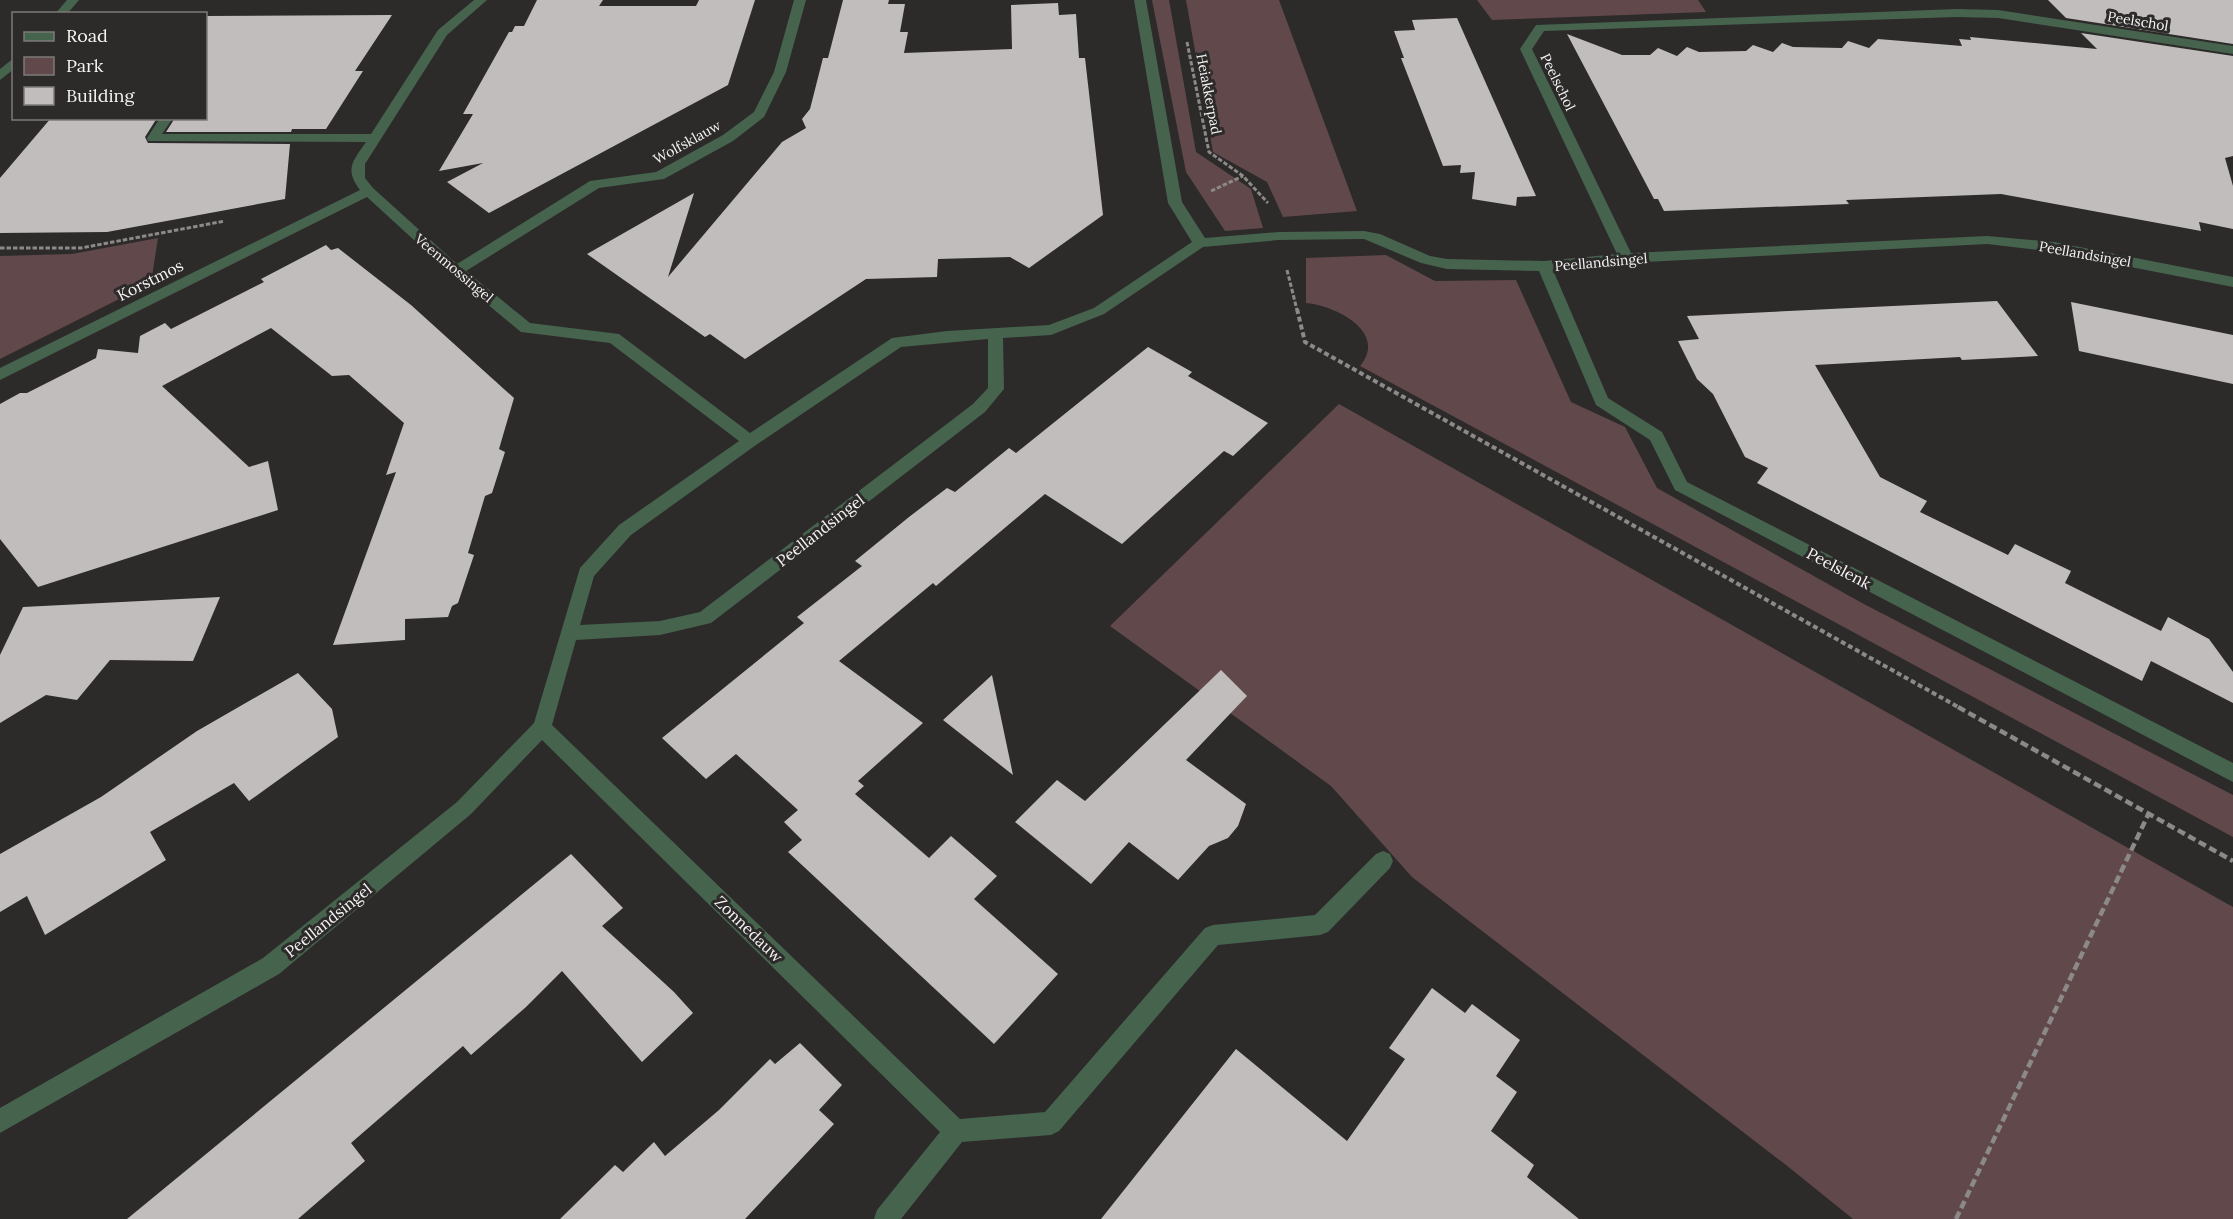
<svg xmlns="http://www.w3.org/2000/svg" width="2233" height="1219" font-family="Lora,serif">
<rect width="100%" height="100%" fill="#2d2a2a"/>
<path fill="#61484b" d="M1152 0H1169L1196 152 1251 189 1263 228 1225 231 1186 172Z
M1186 0H1279L1357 211 1283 217 1267 182 1213 152Z
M1477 0H1698L1706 12 1492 20Z
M158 238 151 283 0 359V256L72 254Z
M1386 255 1435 281 1516 280 1571 402 1625 427 1657 488 1862 603 2233 795V837L1360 366C1389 331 1333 305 1306 303V258Z
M1339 404 2233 907V1219H1853L1786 1165 1412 877 1331 786 1110 626Z"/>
<path fill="#c1bdbd" d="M537 0H603L599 6H696L699 0H755L728 85 489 213 447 182 483 163 439 171 473 114H463L509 32H512L515 26H524Z
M843 0H889L888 4H905L900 32H908L904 53 1012 49 1011 5 1058 3 1059 15 1076 14 1079 58H1085L1103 215 1029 268 1010 257 938 259 937 277 866 279 745 359 710 334 705 337 587 254 694 193 668 277 782 142 806 128 802 119 810 109 823 58H828Z
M2048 0H2233V44L2066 18Z
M392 15 355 71H363L326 129H292L291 132H166L175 118H206V16Z
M1457 18 1536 196 1517 197 1516 206 1472 199 1475 172 1460 173 1461 165 1443 166 1401 58H1404L1394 31 1415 30 1412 20Z
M2081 33 2233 56V156L2225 158 2233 186V229L2199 222 2201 231 2001 194 1846 200 1849 204 1664 211 1658 199H1654L1567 34 1622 55H1650L1658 48 1677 56 1687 47 1699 52 1746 51 1753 45 1773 52 1782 43 1793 47 1842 48 1848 41 1869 48 1878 39 1962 46 1959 39 1971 40 1970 37 2097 49Z
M51 118H157L145 137 148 143 290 144 285 199 107 232 0 233V178Z
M326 245 331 250 338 248 411 305 514 398 499 449 505 452 492 493 485 496 468 553 474 555 458 603 452 606 448 617 405 619V640L333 645 396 472 386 475 404 423 349 375 332 376 271 328 162 386 249 467 268 461 278 510 38 587 0 539V404L20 393H27L96 358 98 349 138 353 140 336 165 323 171 329 264 282 261 279Z
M1997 301 2038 356 1962 360 1960 357 1815 365 1880 477 1927 501 1920 512 2008 555 2015 544 2071 571 2065 583 2161 631 2168 617 2209 639 2233 672V703L2151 661 2142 681 1757 483 1768 468 1745 457 1713 394 1697 379 1678 341 1699 339 1687 316Z
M2071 302 2233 335V384L2079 351Z
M1148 347 1192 372 1188 376 1268 423 1233 456 1224 451 1122 544 1045 494 943 580 936 586 933 583 839 661 923 723 858 781 864 786 855 794 929 858 951 836 997 876 974 899 1058 974 994 1044 788 852 802 840 784 822 798 810 736 754 706 779 662 738 804 623 797 617 862 566 855 561 909 517 947 488 955 492 1009 448 1016 453Z
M220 597 193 661 110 660 77 700 46 695 0 723V655L23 607Z
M1221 670 1247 696 1186 760 1246 804 1238 826 1228 838 1209 846 1178 880 1129 842 1091 884 1015 822 1057 780 1085 801Z
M298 673 332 709 338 737 249 801 234 783 150 832 166 860 45 935 27 896 0 912V854L101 797 197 731Z
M992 675 1013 775 943 720Z
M571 854 623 908 602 926 674 992 693 1013 642 1062 562 971 526 1007 471 1055 463 1046 351 1143 365 1161 298 1219H127Z
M1432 988 1465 1013 1472 1004 1520 1040 1496 1076 1517 1092 1491 1131 1534 1165 1527 1177 1579 1219H1101L1236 1049 1347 1141 1405 1059 1389 1048Z
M800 1043 842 1085 819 1110 834 1124 745 1219H560L615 1165 623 1172 654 1142 665 1156 719 1110 770 1059 775 1064Z"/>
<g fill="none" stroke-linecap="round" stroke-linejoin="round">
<path stroke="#8c8989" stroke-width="3" stroke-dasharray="4.5 2" stroke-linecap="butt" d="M1187 42 1209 152 1243 176 1268 203
M1211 191 1243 176
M0 248H81L225 221
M1287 270 1297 310"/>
<path stroke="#8c8989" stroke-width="4" stroke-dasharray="5 3" stroke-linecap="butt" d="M1297 309 1305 342 1960 708"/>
<path stroke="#8c8989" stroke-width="4.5" stroke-dasharray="8 4" stroke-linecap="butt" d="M1958 707 2233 861
M1956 1219 2148 815"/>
<path fill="#46634e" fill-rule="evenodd" d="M67 0H79L67 14H55Z
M474 0H487L447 35 365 164V178L373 188 457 264 590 181 656 172 723 135 754 112 774 72 794 0H806L786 72 764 117 733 141 664 179 599 188 466 271 530 323 619 334 750 433 892 338 947 331 1049 325 1094 308 1192 242 1168 203 1134 0H1146L1182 202 1205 238 1279 232 1364 231 1380 234 1430 256 1447 259 1544 261 1617 254 1520 49 1536 25 1957 9 1998 10 2233 46V54L1998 18 1957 17 1544 31 1532 49 1631 253 1987 236 2054 242 2233 277V287L2054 252 1987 244 1626 263 1553 270 1608 398 1662 432 1687 482 2233 763V782L1675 490 1650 440 1596 405 1539 271 1447 269 1421 263 1364 239 1279 240 1203 247 1104 314 1051 335 1003 338 1004 389 985 412 711 623 660 635 576 640 552 725 960 1119 1045 1112 1205 928 1213 925 1315 915 1376 854 1383 851 1390 854 1393 861 1390 868 1328 932 1320 935 1218 945 1059 1131 1051 1135 962 1142 901 1219H874L877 1210 940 1132 542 740 471 814 279 974 0 1133V1108L263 958 457 802 534 723 580 568 619 525 739 441 610 343 521 332 451 274 367 197 0 380V368L360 190C344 169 353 161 366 142L148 141 147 138 160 118H173L162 134H371L438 30ZM988 339V388L973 404 700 612 660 621 580 625 594 576 631 535 756 445 901 347Z
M14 58V69L0 80V69Z"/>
</g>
<g text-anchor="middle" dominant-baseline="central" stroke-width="6" stroke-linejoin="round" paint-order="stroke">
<g font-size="14" fill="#f5f3f3" stroke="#2d2a2a">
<text transform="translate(2138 21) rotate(9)">Peelschol</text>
<text transform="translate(1558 82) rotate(64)">Peelschol</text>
<text transform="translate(1209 94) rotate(79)">Heiakkerpad</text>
<text transform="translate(687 142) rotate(-29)">Wolfsklauw</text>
<text transform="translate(2085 254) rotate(10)">Peellandsingel</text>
<text transform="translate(1601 262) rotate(-5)">Peellandsingel</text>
<text transform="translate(454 268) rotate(40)">Veenmossingel</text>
</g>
<g font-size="16" fill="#f5f3f3" stroke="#2d2a2a">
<text transform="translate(150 280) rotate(-27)">Korstmos</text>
<text transform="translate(820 530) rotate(-38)">Peellandsingel</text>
<text transform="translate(1839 568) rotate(28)">Peelslenk</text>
<text transform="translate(328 920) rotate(-39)">Peellandsingel</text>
<text transform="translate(749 929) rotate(44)">Zonnedauw</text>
</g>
</g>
<rect x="12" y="12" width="195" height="108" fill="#2d2a2a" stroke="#7d7a7a" stroke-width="1.5"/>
<rect x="24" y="32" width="30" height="9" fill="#46634e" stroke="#7d7a7a" stroke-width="1.5"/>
<text x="66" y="42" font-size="18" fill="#f5f3f3">Road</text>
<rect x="24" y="57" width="30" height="18" fill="#61484b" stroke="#7d7a7a" stroke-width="1.5"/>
<text x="66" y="72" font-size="18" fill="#f5f3f3">Park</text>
<rect x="24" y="87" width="30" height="18" fill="#c1bdbd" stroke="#7d7a7a" stroke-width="1.5"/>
<text x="66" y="102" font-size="18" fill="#f5f3f3">Building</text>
</svg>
